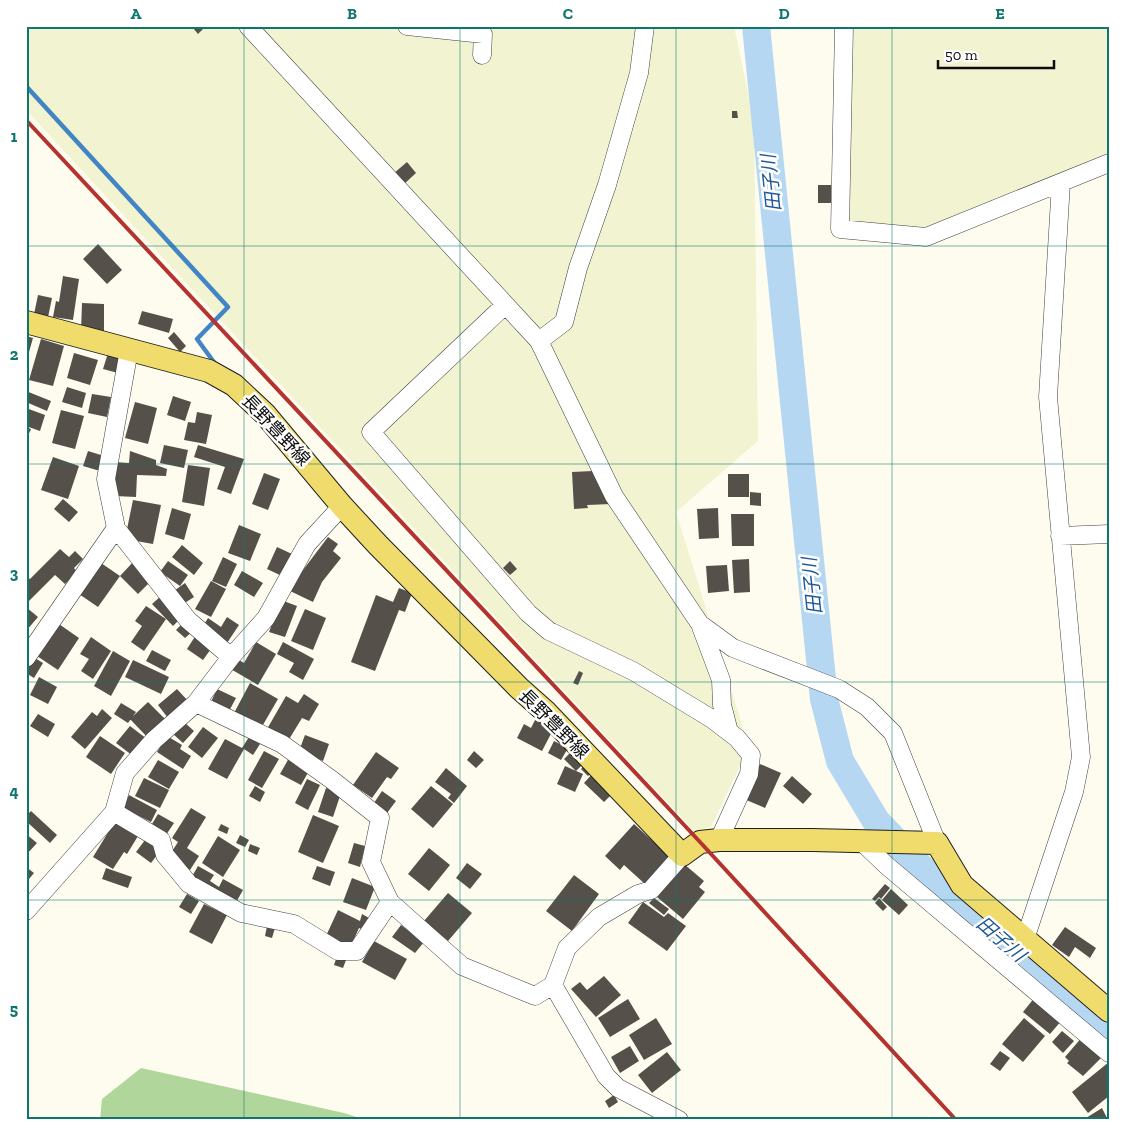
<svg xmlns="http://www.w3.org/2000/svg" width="1135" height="1146" font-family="'Zilla Slab','Noto Sans JP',serif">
<rect width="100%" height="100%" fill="#fefcef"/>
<path fill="#f2f3d0" d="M26 26H734L754 121 758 441 676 512 749 747 711 827 694 831 26 110Z
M849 26H1109V160L927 230 847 222Z"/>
<path fill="#b0d69b" d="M141 1068 344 1113 366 1120H100L102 1099Z"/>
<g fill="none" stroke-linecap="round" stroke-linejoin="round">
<path stroke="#4285c5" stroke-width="4.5" d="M26 86 228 307 197 339 216 365"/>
<path stroke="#b6d7f2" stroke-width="28" d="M756 26 824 699 840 761 876 821 919 866 1109 1033"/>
</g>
<path fill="#55504a" d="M195 26H206L198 34 193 28Z
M732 111H737L738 118H732Z
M407 162 416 173 403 185 393 174Z
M818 185H831V203H818Z
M98 244 122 270 107 284 83 259Z
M63 276 79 279 73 320 53 317 56 301 59 302Z
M38 295 52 298 47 322 33 319Z
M82 303 104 304V331H81Z
M142 311 173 319 169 333 138 324Z
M174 332 186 346 180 352 168 338Z
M26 336 33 338 27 359H26Z
M41 339 64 346 53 386 29 380Z
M74 353 98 360 90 385 67 378Z
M108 353 122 357 118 373 103 369Z
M67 387 86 393 82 408 62 402Z
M26 391 51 401 47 411 26 402Z
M92 394 111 397 107 417 88 413Z
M173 396 191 402 185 421 167 415Z
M135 402 157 408 148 444 125 438Z
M26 408 45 415 40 431 26 426Z
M61 410 84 416 75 449 52 443Z
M197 412 212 415 206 444 184 440 188 422 195 423Z
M26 427 31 429 26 440Z
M164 445 188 450 184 468 160 463Z
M198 445 244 459 231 494 217 489 225 467 194 457Z
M88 451 104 456 100 471 83 466Z
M130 451 156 460V465L167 469 166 476 137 475 136 497 115 496 114 462 129 463Z
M53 457 79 466 68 499 41 490Z
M188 465 210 468 204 506 182 502Z
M593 471 611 504 587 505 588 508 574 509 572 472Z
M264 473 280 479 268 510 252 504Z
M728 474H749V497H728Z
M750 492 761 493V506L750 505Z
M63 499 78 512 69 522 54 509Z
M133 500 161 505 153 544 125 539Z
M172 508 191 514 184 540 165 534Z
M718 508 719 538 699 539 697 509Z
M731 514H754V546H732Z
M239 525 261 534 250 561 228 553Z
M328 537 338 544 333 551 341 558 322 582 313 602 288 590Z
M182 545 203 563 194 575 172 557Z
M277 547 292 554 282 576 267 569Z
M60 549 69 557 75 551 83 559 74 568 77 572 65 584 55 575 28 602 26 600V576L30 579Z
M223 557 237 564 226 587 212 581Z
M749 559 750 592 734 593 732 560Z
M134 561 153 579 138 594 120 576Z
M168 561 188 575 180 586 160 572Z
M510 561 517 569 510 575 503 568Z
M101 563 120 576 98 607 79 594Z
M727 565 729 591 708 593 706 566Z
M242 571 263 583 254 597 234 585Z
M211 581 226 589 211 617 195 609Z
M185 583 194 597 180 606 171 593Z
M399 588 412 593 405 612 399 610 375 671 351 662 376 595 393 602Z
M161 596 181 618 173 626 152 604Z
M281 600 297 606 285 637 269 632Z
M146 606 166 619 144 651 131 642 142 626 135 621Z
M26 607 38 617 26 631Z
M305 609 326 618 313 650 291 641Z
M227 617 239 625 227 643 202 628 208 618 221 627Z
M56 622 79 638 58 670 34 654Z
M184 622 193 631 185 638 176 630Z
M196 635 213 646 203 660 187 649Z
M91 637 111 651 93 679 81 671 89 659 80 654Z
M256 642 276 654 258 685 229 668 234 657 244 663Z
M283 642 314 659 303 680 289 672 294 663 277 654Z
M152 650 171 660 165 671 146 661Z
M113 651 130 661 111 696 94 686Z
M30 655 43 663 34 678 26 673V661Z
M133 660 169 677 161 694 125 677Z
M579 671 583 673 578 685 573 683Z
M39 677 57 687 48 704 30 695Z
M250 683 278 699 260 730 233 715Z
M177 689 188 701 168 718 158 705Z
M217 689 236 698 228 713 210 704Z
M304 694 319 704 309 721 302 718 288 741 267 729 286 696 298 703Z
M148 702 167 721 149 739 130 719Z
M121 703 136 712 128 723 114 714Z
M102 709 112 718 85 749 71 737 92 712 97 716Z
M38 714 55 724 48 737 30 726Z
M535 720 553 730 542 751 517 738 524 724 531 728Z
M183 721 194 731 183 743 172 733Z
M130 726 147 739 133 756 116 743Z
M203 727 218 738 202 758 188 747Z
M305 735 329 744 323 761 299 751Z
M100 736 125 753 111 774 86 757Z
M167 736 182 745 180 749 191 756 183 769 157 752Z
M249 737 260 744 253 755 244 749 227 779 208 769 225 739 242 748Z
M554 741 568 748 561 760 548 753Z
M264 751 279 759 262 788 248 780Z
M474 751 484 760 476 768 467 760Z
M572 751 584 763 576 771 564 759Z
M376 752 399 768 391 779 387 777 372 798 353 785Z
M289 758 310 769 301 785 280 774Z
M158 760 179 772 169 789 148 777Z
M586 764 593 771 588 776 581 769Z
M760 764 781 773 765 808 744 799Z
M565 766 583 774 575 792 557 784Z
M446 768 467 786 454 803 448 798 451 794 435 782Z
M593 773 614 792 604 802 584 783Z
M792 776 812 794 803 804 783 786Z
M144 778 169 790 160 808 135 796Z
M307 779 320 785 308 810 295 803Z
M255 786 265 792 260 802 249 796Z
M431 786 453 804 433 828 411 809Z
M326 788 341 793 333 817 318 812Z
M382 791 396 801 387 813 374 803Z
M129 795 157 810 151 822 123 808Z
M191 808 206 817 187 848 199 856 190 870 169 856 178 842 172 838Z
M31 811 57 835 50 843 26 821V816Z
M158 814 174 823 164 838 149 829Z
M313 815 339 826 323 863 298 852Z
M115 821 138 836 127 854 124 852 113 869 93 857Z
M221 824 229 828 227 834 218 830Z
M634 824 670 857 645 884 624 865 620 870 605 856Z
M26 834 37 843 26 855Z
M240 835 249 840 245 847 236 843Z
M218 836 240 850 223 877 202 863Z
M145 840 160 851 151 863 136 852Z
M354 843 365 846 360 867 348 863Z
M250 844 260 848 257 855 248 851Z
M429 848 450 865 429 891 408 874Z
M467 863 482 874 470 889 456 878Z
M684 864 704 881 699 887 705 892 683 919 657 897Z
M198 866 214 875 210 881 219 887 223 879 243 890 234 906 190 880Z
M317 866 335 872 330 886 312 879Z
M26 867 34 873 29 879 26 877Z
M106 868 132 877 128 888 102 879Z
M574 875 599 894 572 931 546 911Z
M352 878 375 887 366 910 343 902Z
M885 884 890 888 881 899 879 897 875 901 872 899Z
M891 889 908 905 899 915 882 900Z
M448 893 472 913 448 941 424 921Z
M187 894 199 901 191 914 179 907Z
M654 898 669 909 664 915 649 903Z
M879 898 887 907 883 911 875 903Z
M643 902 664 917 668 913 686 926 667 951 628 923Z
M204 904 227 915 212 944 189 932Z
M338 910 360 921 362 914 369 918 363 930 359 928 350 948 326 936Z
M401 925 424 942 415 953 392 937Z
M267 926 275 928 272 938 265 936Z
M1065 927 1096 948 1090 958 1075 947 1069 957 1052 945Z
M374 941 407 959 395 980 362 962Z
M337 956 346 960 343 968 334 965Z
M604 976 621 995 596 1017 571 989 580 982 587 990Z
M1035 997 1062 1020 1050 1034 1023 1012Z
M628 999 640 1019 610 1037 598 1018Z
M656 1018 672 1044 644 1060 629 1035Z
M1024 1018 1045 1036 1023 1062 1002 1044Z
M1062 1031 1074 1041 1063 1053 1052 1042Z
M1083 1036 1104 1055 1083 1076 1067 1063 1069 1061 1065 1057Z
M630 1046 639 1061 620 1073 611 1057Z
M1000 1051 1010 1058 1000 1071 990 1064Z
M667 1052 681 1070 652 1093 638 1075Z
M1109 1062V1096L1088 1113 1072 1092Z
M614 1095 618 1102 609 1108 605 1101Z
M1102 1108 1108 1120H1087L1086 1118Z"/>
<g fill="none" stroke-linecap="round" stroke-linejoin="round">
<defs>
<path id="minor" d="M248 26 539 341 614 496 700 624 733 648 839 689 867 707 893 733 937 843
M407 26 483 34 482 55
M844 26 840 229 926 237 1109 163
M505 305 371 432 528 613 549 631 633 671 712 719 737 738 751 755 749 774 719 840
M539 341 564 322 578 268 607 185 639 73 645 26
M116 528 188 620 231 657
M1060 536 1109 534
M700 624 721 680 722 705 729 732
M26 658 116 528 106 479 129 350
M196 703 282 744 332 780 380 818 371 862 390 902 462 966 535 996 553 985
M114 812 161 840 165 855 189 884 241 913 294 924 338 951H357L390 902
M862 842 886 865 1109 1053
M26 911 114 812 125 773 154 740 196 703 231 657 266 618 307 544 342 506
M1025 939 1074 792 1081 757 1048 397 1061 183
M679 1120 618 1088 606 1076 553 985 567 948 599 917 638 894 651 890 682 855"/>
<path id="major" d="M26 322 209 371 234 385 265 414 342 506 378 545 519 688 546 712 682 855 700 842 719 840H812L937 843 962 885 1109 1011"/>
</defs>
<use href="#minor" stroke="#404040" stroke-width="19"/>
<use href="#major" stroke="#1e1e1e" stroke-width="24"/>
<use href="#minor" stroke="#fff" stroke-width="18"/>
<use href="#major" stroke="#f0dc6d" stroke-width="22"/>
<path stroke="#b5332e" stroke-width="4" d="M26 120 700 842 956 1120"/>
</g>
<path fill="none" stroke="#0f766e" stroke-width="1" stroke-opacity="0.55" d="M244 26V1120M460 26V1120M676 26V1120M892 26V1120M26 246H1109M26 464H1109M26 682H1109M26 900H1109"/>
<g text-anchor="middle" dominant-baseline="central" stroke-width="5" stroke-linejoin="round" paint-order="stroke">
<g font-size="18" fill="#0d0d0d" stroke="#fff">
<text transform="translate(276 430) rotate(47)">長野豊野線</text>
<text transform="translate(554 724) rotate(45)">長野豊野線</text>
</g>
<g font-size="19" font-style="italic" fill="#1e5898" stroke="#fff">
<text transform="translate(771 183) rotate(-96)">田子川</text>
<text transform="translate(812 586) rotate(-96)">田子川</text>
<text transform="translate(1001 939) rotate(41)">田子川</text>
</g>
</g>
<rect width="1135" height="1146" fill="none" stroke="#ffffff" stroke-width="55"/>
<path d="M938 60v8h116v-8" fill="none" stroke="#0d0d0d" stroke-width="2.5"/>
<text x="945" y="60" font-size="15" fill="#0d0d0d" stroke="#ffffff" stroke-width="4" paint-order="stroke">50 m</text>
<rect x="28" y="28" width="1080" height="1090" fill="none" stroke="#0f766e" stroke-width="2"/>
<g font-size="16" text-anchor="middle" font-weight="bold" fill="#0f766e">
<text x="136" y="19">A</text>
<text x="352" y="19">B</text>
<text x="568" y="19">C</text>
<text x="784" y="19">D</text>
<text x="1000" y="19">E</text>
<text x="14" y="142">1</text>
<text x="14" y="360">2</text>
<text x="14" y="579">3</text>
<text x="14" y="797">4</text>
<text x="14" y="1015">5</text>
</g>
</svg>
